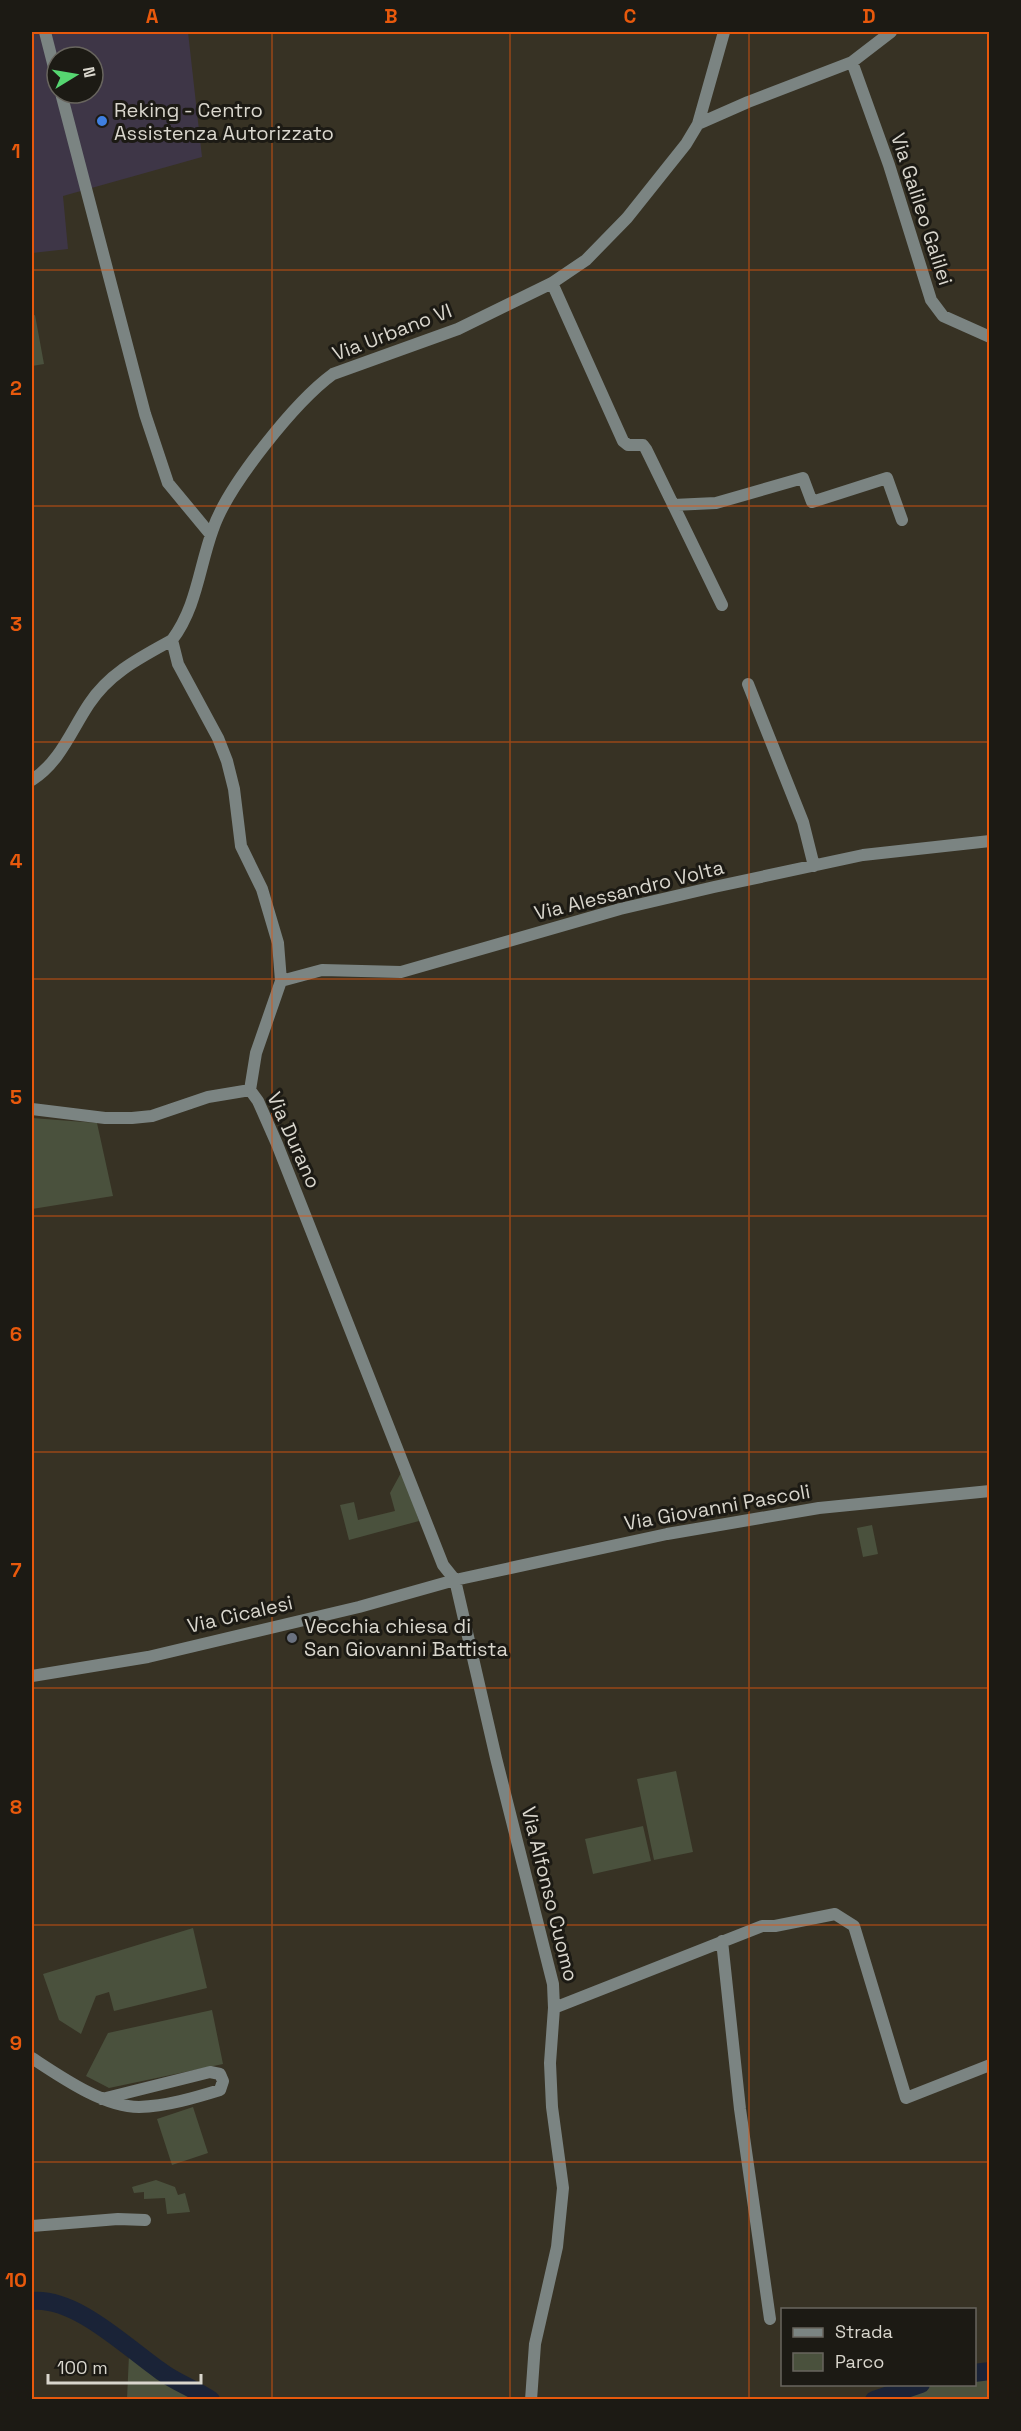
<svg xmlns="http://www.w3.org/2000/svg" width="1021" height="2431" font-family="'Space Grotesk',sans-serif">
<rect width="100%" height="100%" fill="#373224"/>
<path fill="#3e3647" fill-rule="evenodd" d="M32 32H188L202 157 63 196 68 249 32 253ZM57 57H93V93H57Z"/>
<path fill="#4a513d" d="M35 315 44 364 32 366V316Z
M32 1118 97 1123 113 1196 32 1209Z
M402 1471 419 1521 349 1540 340 1505 354 1502 358 1520 395 1511 390 1493Z
M872 1525 878 1554 863 1557 857 1528Z
M676 1771 693 1852 654 1860 637 1779Z
M643 1826 651 1861 593 1874 585 1839Z
M193 1928 207 1988 114 2011 109 1992 96 1996 81 2034 59 2020 43 1974Z
M212 2010 223 2064 109 2088 86 2076 108 2033Z
M193 2107 208 2153 172 2165 157 2119Z
M156 2180 175 2187 178 2195 185 2193 190 2212 167 2214 165 2198 144 2199V2192L134 2193 132 2187Z
M129 2355 198 2399H127Z
M989 2374V2399H886L931 2385 974 2384 975 2376Z"/>
<g fill="none" stroke-linecap="round" stroke-linejoin="round">
<path stroke="#1a2337" stroke-width="18" d="M32 2301C76 2297 126 2347 162 2372 177 2383 195 2389 211 2400
M974 2373 990 2371
M874 2400 921 2384"/>
<path stroke="#7b8482" stroke-width="12" d="M45 32 57 79
M852 62 889 165 931 300 943 316 990 337
M61 93 145 414 168 483 211 535
M698 124 748 102 852 62 891 32
M552 283 623 441 628 445H643L646 449 722 605
M673 505 716 503 803 478 812 502 887 478 902 520
M172 640 178 664 218 738 227 761 234 789 241 846 262 889 278 943 281 981 256 1053 250 1090 258 1101 277 1144 443 1565 455 1580 496 1758 553 1984 554 2008 550 2063 552 2107 563 2188 557 2247 535 2344 531 2400
M748 684 803 822 814 866
M32 780C60 762 71 731 89 704 109 673 141 657 172 640 197 607 199 567 213 529 228 485 296 401 333 374L458 329 552 283 586 260 627 218 686 144 698 124 724 32
M281 981 322 970 401 972 620 909 714 887 863 855 990 841
M32 1109 105 1118H132L152 1116 208 1097 250 1090
M32 1676 148 1657 359 1607 455 1580 667 1534 819 1508 990 1491
M722 1941 740 2109 770 2319
M554 2008 762 1926H775L835 1914 854 1926 906 2098 990 2065
M32 2058C61 2077 104 2107 139 2107 167 2106 194 2098 220 2090L223 2081 220 2074 210 2072 102 2099
M32 2226 118 2219 145 2220"/>
</g>
<path fill="none" stroke="#e8590c" stroke-width="1.5" stroke-opacity="0.55" d="M272 32V2400M510 32V2400M749 32V2400M32 270H990M32 506H990M32 742H990M32 979H990M32 1216H990M32 1452H990M32 1688H990M32 1925H990M32 2162H990"/>
<circle fill="#3f7fe0" stroke="#1c1a14" stroke-width="2" cx="102" cy="121" r="6"/>
<circle fill="#6b7280" stroke="#1c1a14" stroke-width="2" cx="292" cy="1638" r="6"/>
<g text-anchor="middle" dominant-baseline="central" stroke-width="6" stroke-linejoin="round" paint-order="stroke">
<g font-size="20" fill="#d9d6cd" stroke="#1c1a14" text-anchor="start">
<text x="114" y="110">Reking - Centro<tspan x="114" dy="23">Assistenza Autorizzato</tspan></text>
<text x="304" y="1626">Vecchia chiesa di<tspan x="304" dy="23">San Giovanni Battista</tspan></text>
</g>
<g font-size="20" fill="#d9d6cd" stroke="#1c1a14">
<text transform="translate(922 209) rotate(72)">Via Galileo Galilei</text>
<text transform="translate(392 332) rotate(-21)">Via Urbano VI</text>
<text transform="translate(629 890) rotate(-14)">Via Alessandro Volta</text>
<text transform="translate(294 1140) rotate(66)">Via Durano</text>
<text transform="translate(717 1507) rotate(-10)">Via Giovanni Pascoli</text>
<text transform="translate(240 1614) rotate(-13)">Via Cicalesi</text>
<text transform="translate(550 1894) rotate(76)">Via Alfonso Cuomo</text>
</g>
</g>
<rect width="1021" height="2431" fill="none" stroke="#1c1a14" stroke-width="66"/>
<rect x="781" y="2308" width="195" height="78" fill="#1c1a14" stroke="#68655e" stroke-width="1.5"/>
<rect x="793" y="2328" width="30" height="9" fill="#7b8482" stroke="#68655e" stroke-width="1.5"/>
<text x="835" y="2338" font-size="18" fill="#d9d6cd">Strada</text>
<rect x="793" y="2353" width="30" height="18" fill="#4a513d" stroke="#68655e" stroke-width="1.5"/>
<text x="835" y="2368" font-size="18" fill="#d9d6cd">Parco</text>
<g transform="translate(75 75) rotate(79)"><circle r="28" fill="#1c1a14" stroke="#68655e" stroke-width="1.5"/>
<path d="M0-4.5L10 22L0 15L-10 22Z" fill="#56d671"/>
<text y="-9" font-size="16" font-weight="bold" text-anchor="middle" fill="#d9d6cd">N</text>
</g>
<path d="M48 2374v9h153v-9" fill="none" stroke="#d9d6cd" stroke-width="3"/>
<text x="57" y="2374" font-size="18" fill="#d9d6cd" stroke="#1c1a14" stroke-width="4.5" paint-order="stroke">100 m</text>
<rect x="33" y="33" width="955" height="2365" fill="none" stroke="#e8590c" stroke-width="2"/>
<g font-size="20" text-anchor="middle" font-weight="bold" fill="#e8590c">
<text x="152" y="23">A</text>
<text x="391" y="23">B</text>
<text x="630" y="23">C</text>
<text x="869" y="23">D</text>
<text x="16" y="158">1</text>
<text x="16" y="395">2</text>
<text x="16" y="631">3</text>
<text x="16" y="868">4</text>
<text x="16" y="1104">5</text>
<text x="16" y="1341">6</text>
<text x="16" y="1577">7</text>
<text x="16" y="1814">8</text>
<text x="16" y="2050">9</text>
<text x="16" y="2287">10</text>
</g>
</svg>
